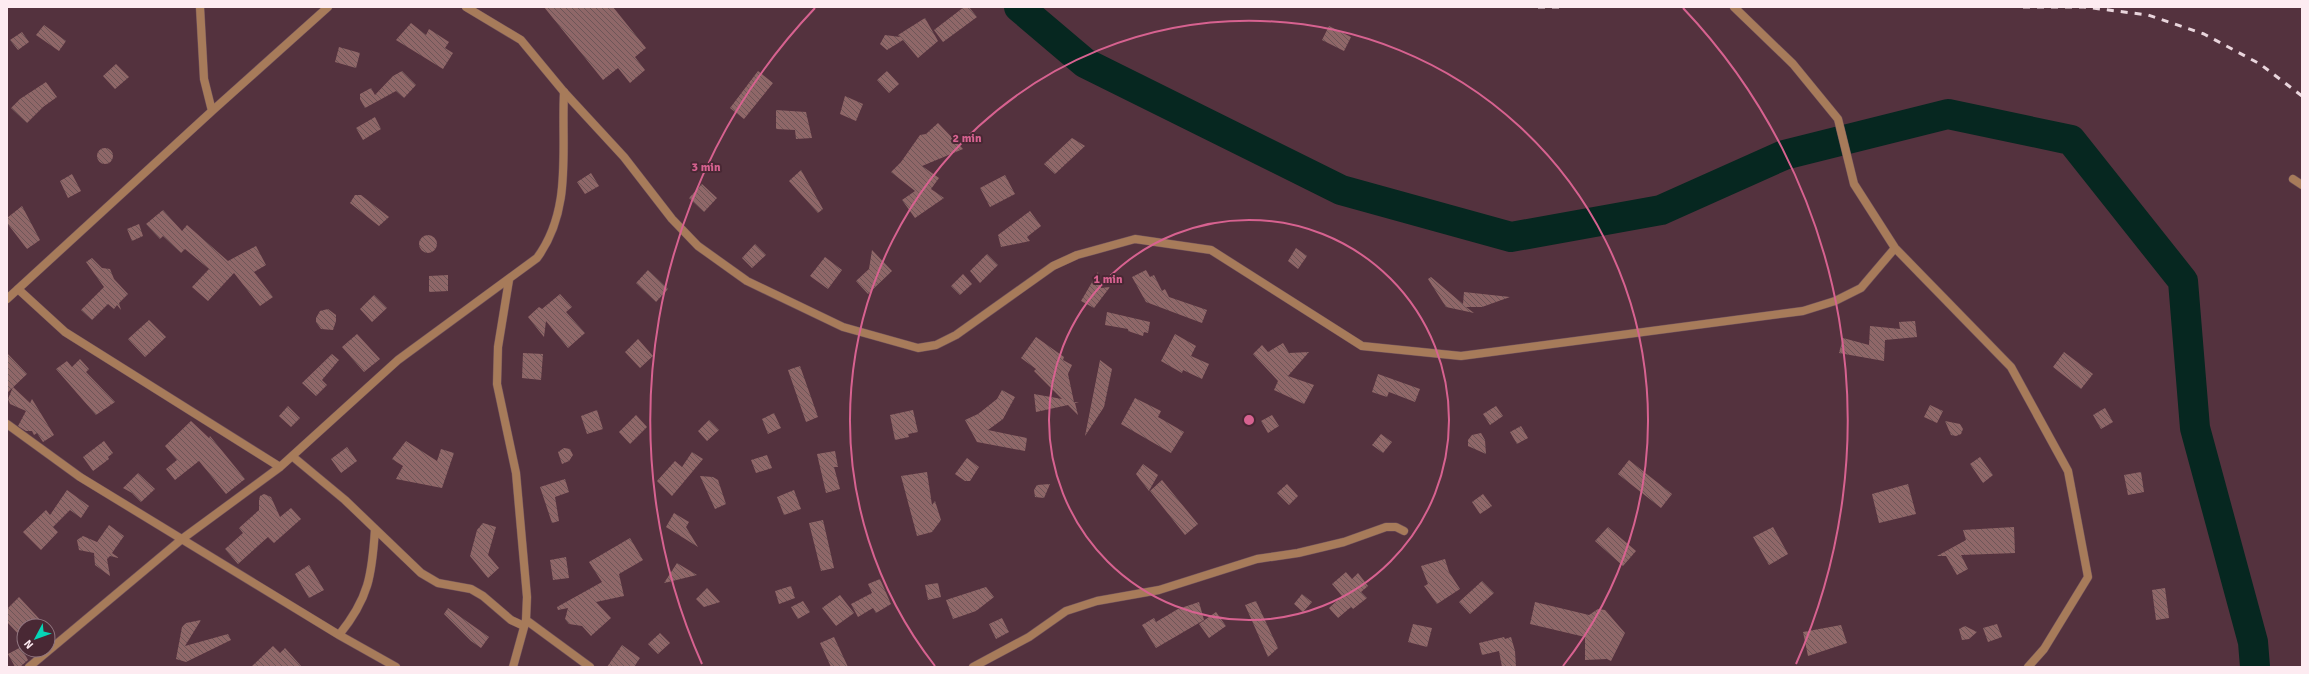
<svg xmlns="http://www.w3.org/2000/svg" width="2309" height="674" font-family="Signika,sans-serif">
<defs>
<pattern id="building-back-hatch" width="6" height="6" patternUnits="userSpaceOnUse"><rect width="6" height="6" fill="#8f6768"/><path d="M-1 5l2 2M0 0l6 6M5-1l2 2" fill="none" stroke="#6e5658"/></pattern>
</defs>
<rect width="100%" height="100%" fill="#54323e"/>
<g fill="none" stroke-linecap="round" stroke-linejoin="round">
<path stroke="#062720" stroke-width="30" d="M1019 7 1085 63 1341 190 1511 237 1661 210 1784 155 1948 114 2071 140 2183 281 2195 428 2253 642 2255 667"/>
</g>
<path fill="url(#building-back-hatch)" d="M544 7H613L646 48 635 57 645 70 630 83 618 68 603 80Z
M964 7H969L977 17 943 42 934 30Z
M925 18 938 41 918 58 903 40 887 50 880 44 885 35 900 37 898 35Z
M411 23 426 35 429 29 449 42 445 48 453 53 443 69 396 40Z
M44 25 66 41 59 51 36 35Z
M1329 26 1351 37 1344 51 1322 40Z
M22 32 29 42 18 50 10 40Z
M339 47 360 53 356 68 335 62Z
M116 64 129 77 115 89 103 76Z
M402 71 416 85 404 98 396 91 365 108 360 99V94L371 88 375 95 393 76Z
M758 71 773 83 744 119 730 108Z
M887 71 899 84 889 93 877 80Z
M46 82 57 97 43 107 27 123 11 108 20 99Z
M845 96 863 104 856 121 840 114Z
M776 110 806 112 812 138 796 139 795 130 776 129Z
M375 117 381 129 363 140 356 128Z
M938 123 963 149 922 166 939 178 931 189 944 198 915 218 902 200 915 191 891 172 901 162 920 135 926 134Z
M1072 138 1085 146 1055 174 1044 164Z
M97 156a8 8 0 1 1 16 0a8 8 0 1 1-16 0Z
M801 170 823 209 818 213 789 181Z
M591 173 599 186 585 194 577 182Z
M72 174 81 191 68 198 60 181Z
M1005 175 1015 194 990 207 980 188Z
M702 184 717 198 704 212 689 198Z
M355 195H361L389 217 379 226 350 203Z
M22 206 40 240 27 249 7 223V218Z
M163 210 182 231 187 225 228 261 256 246 266 265 254 272 273 297 260 306 234 273 208 301 192 287 209 269 185 249 181 253 163 236 160 239 146 224Z
M1030 211 1041 226 1027 237 1030 241 1001 247 998 235Z
M139 224 143 236 132 241 127 229Z
M419 244a9 9 0 1 1 18 0a9 9 0 1 1-18 0Z
M755 244 766 255 752 268 742 258Z
M1296 248 1307 256 1298 269 1288 261Z
M872 250 892 271 868 294 856 281 869 269Z
M987 254 998 265 980 283 970 271Z
M825 257 842 270 828 289 810 276Z
M92 258 102 268 110 269 114 279 128 294 119 303 121 310 117 305 114 309 108 304 92 320 81 310 104 287 86 262Z
M648 270 668 289 656 302 636 283Z
M1146 270 1150 277 1154 275 1162 291 1165 289 1169 297 1207 310 1202 323 1146 302 1132 277Z
M1098 272 1101 288 1110 287 1094 308 1081 301Z
M963 274 972 284 960 295 951 286Z
M448 275V291L429 292V276Z
M1431 277 1463 304 1464 292 1510 297 1482 307H1466L1474 313 1446 307 1428 279Z
M560 294 572 307 566 312 585 333 568 348 546 321 544 337 528 317 539 307 542 309Z
M374 295 387 308 372 322 360 309Z
M328 309 336 315V321L333 330 321 329 316 322V318L320 311Z
M1107 312 1150 322 1148 333 1144 332 1143 336 1128 331V329L1105 325Z
M149 320 166 337 145 357 128 339Z
M1915 321 1917 337 1885 340 1884 361 1839 353 1843 338 1869 345 1870 326 1900 329 1899 322Z
M357 334 380 359 364 372 342 347Z
M1175 334 1196 346 1191 356 1209 364 1202 379 1183 370 1182 373 1161 361Z
M1036 337 1064 357 1063 360 1072 365 1068 374 1074 402H1079L1075 403 1078 415 1068 405 1036 412 1034 394 1062 399 1034 371 1036 369 1021 358Z
M638 339 653 356 640 368 625 352Z
M1283 343 1289 353 1309 352 1288 376 1314 385 1304 404 1274 390 1278 381 1253 354 1262 345 1268 352Z
M2064 352 2093 374 2081 389 2053 367Z
M7 353 27 374 7 393Z
M523 353 543 354 541 380 522 378Z
M332 354 339 360 322 380 327 385 316 396 302 383Z
M80 359 89 369 86 372 115 402 96 415 56 369 67 361 72 367Z
M1100 360 1112 369 1104 407 1085 436Z
M800 366 818 417 806 422 788 370Z
M1378 374 1420 389 1415 402 1389 392 1387 397 1372 392Z
M13 387 30 403 32 399 54 435 43 442 37 433 34 435 32 431H26L18 426 26 411 10 404 8 399Z
M1002 390 1015 397 1003 419 988 430 1027 438 1025 451 977 442 965 420 978 414 997 399Z
M1135 398 1161 411 1158 417 1184 432 1171 453 1121 424Z
M1930 405 1943 411 1937 423 1924 417Z
M288 406 300 418 291 427 279 416Z
M1496 406 1503 416 1490 425 1483 414Z
M2105 408 2113 422 2101 429 2093 415Z
M597 410 603 429 587 434 581 416Z
M913 410 918 432 908 434 909 437 895 440 890 415Z
M774 413 781 428 768 434 762 419Z
M636 415 647 427 630 444 619 432Z
M1272 415 1279 426 1268 433 1261 421Z
M709 420 719 430 707 441 698 431Z
M191 421 209 438 210 436 245 479 226 494 199 461 175 480 166 469 177 460 165 446Z
M1945 421 1960 424 1963 429 1961 434 1956 436 1951 435Z
M1521 426 1528 438 1517 444 1510 432Z
M1481 433 1485 440 1486 454 1468 446V440L1472 435Z
M1381 434 1392 442 1383 453 1372 445Z
M104 441 113 453 108 457 109 459 93 471 83 457Z
M406 441 437 461 441 449 454 453 442 488 396 479 403 466 392 459Z
M347 447 357 461 341 473 331 459Z
M564 448 570 449 573 455 569 461 562 464 558 452Z
M835 451 838 467H834L840 489 826 493 817 454Z
M692 452 703 459 672 496 657 481 675 461 682 467Z
M767 455 772 468 756 473 751 460Z
M1980 457 1993 475 1983 483 1970 464Z
M967 458 979 467 970 481H965L955 474Z
M1629 460 1672 494 1661 508 1618 474Z
M1143 464 1158 475 1149 491 1136 474Z
M927 472 932 505 935 501 941 520 932 532 917 536 901 476Z
M2141 472 2144 492 2128 495 2124 475Z
M138 473 155 489 141 502 132 493 123 488Z
M700 476 713 477 718 480 726 504 715 509Z
M565 479 569 492 555 497 559 521 552 523 540 487Z
M1162 480 1198 524 1185 535 1150 491Z
M1050 484 1044 498 1035 497 1034 490 1037 485Z
M1287 484 1298 496 1289 505 1277 493Z
M1908 484 1916 514 1879 523 1872 494Z
M67 490 89 506 81 518 70 510 53 527 58 532 41 550 23 532 46 510 50 515Z
M794 490 801 509 784 515 777 497Z
M264 494 271 497 280 517 291 508 301 519 274 543 268 537 238 564 225 549 243 533 239 528 259 510V500L260 496Z
M1483 494 1492 506 1480 514 1472 502Z
M674 513 689 522 686 527 698 547 666 527Z
M823 520 834 568 821 571 809 523Z
M483 523 496 527 488 555 499 568 488 578 470 556 477 530Z
M109 525 124 536 112 553 119 558 110 556 107 559 110 576 95 565 94 553 79 550 77 540 83 536 97 542Z
M1608 527 1636 551 1623 566 1595 541Z
M1773 527 1788 554 1769 565 1753 537Z
M2014 527 2015 553 1961 555 1968 569 1957 575 1946 556H1937L1966 540 1963 530Z
M630 538 643 560 619 574 624 596 596 602 611 618 591 636 582 626 569 624 565 619 568 608 558 610 557 607 602 582 589 562Z
M566 557 569 578 553 580 550 560Z
M1445 559 1449 572 1460 589 1437 604 1424 586 1428 584 1421 566Z
M677 563 697 575 664 583Z
M309 565 324 590 309 598 295 574Z
M1346 572 1352 579 1358 573 1368 586 1361 592 1367 598 1353 609 1351 607 1338 618 1329 608 1342 596 1332 584Z
M880 579 891 604 876 613 873 608 858 617 851 604 872 593 868 584Z
M1482 581 1494 593 1470 614 1459 602Z
M938 583 941 597 928 600 925 585Z
M791 586 795 598 779 604 775 591Z
M986 587 994 597 976 611 953 619 946 600Z
M707 588 720 602 704 607 696 599Z
M2165 588 2169 618 2156 620 2152 590Z
M1302 594 1312 602 1303 612 1294 604Z
M840 595 854 613 836 626 822 608Z
M19 597 46 626H24V640L7 622V609Z
M803 601 810 612 798 619 791 607Z
M1256 601 1278 648 1268 657 1245 605Z
M1199 602 1204 620 1156 648 1142 625 1154 618 1156 622 1178 609Z
M1535 602 1589 615 1598 609 1605 610 1625 633 1611 661 1607 659 1585 660V637L1530 624Z
M448 608 489 637 481 648 471 641 444 614Z
M1216 612 1226 626 1209 638 1199 624Z
M1002 618 1009 632 996 639 989 624Z
M201 620 185 646 228 634 231 640 186 662 176 659 182 627 186 623Z
M1413 624 1432 628 1427 647 1408 642Z
M1997 624 2002 637 1988 642 1983 628Z
M1841 625 1847 643 1808 656 1803 632Z
M1965 626 1977 632 1969 639 1962 640 1959 629Z
M660 633 670 643 658 654 648 644Z
M834 637 848 667H831L820 643Z
M1504 637 1505 639 1511 637 1515 651 1516 667H1502L1499 651 1482 655 1479 643Z
M622 645 640 658 634 667H607Z
M273 646 280 653 285 648 302 667H251Z
M21 647 28 660 20 667H15L8 654Z"/>
<g fill="none" stroke-linecap="round" stroke-linejoin="round">
<defs>
<path id="minor" d="M2293 179 2302 185
M509 280 498 347 497 384 516 473 527 597 526 620 513 667
M18 289 65 332 280 467
M7 424 80 477 339 635 396 667
M292 456 345 500 421 573 438 583 471 589 483 596 511 620 524 626
M526 620 590 667
M339 635C369 598 372 575 375 529
M29 667 182 539 280 467 398 360 537 258C573 209 561 149 564 92
M973 667 1029 637 1066 611 1097 601 1159 590 1257 559 1298 553 1344 542 1386 527H1396L1404 531"/>
<path id="tertiary" d="M466 7 521 40 564 92 624 157 672 219 698 246 747 281 843 327 918 348 936 345 956 335 1053 266 1077 255 1135 239 1211 250 1362 346 1461 356 1803 311 1835 301 1861 288 1895 248
M1734 7 1793 64 1838 119 1854 184 1895 248 2011 367 2068 471 2088 577 2044 649 2028 667
M212 111 328 7
M7 299 212 111 204 79 200 7"/>
</defs>
<use href="#minor" stroke="#6f505b" stroke-width="9"/>
<use href="#tertiary" stroke="#6f505b" stroke-width="9"/>
<use href="#minor" stroke="#a77b5a" stroke-width="8"/>
<use href="#tertiary" stroke="#a77b5a" stroke-width="8"/>
<path stroke="#e9d5dc" stroke-width="3" stroke-dasharray="7 7" stroke-linecap="butt" d="M1538 7H1566
M2023 7H2084L2148 15 2204 34 2260 64 2302 96"/>
</g>
<g fill="none" stroke="#d76290" stroke-width="2">
<circle cx="1249" cy="420" r="200"/>
<path d="M935 666A399 399 0 1 1 1563 666"/>
<path d="M702 664A599 599 0 0 1 815 8M1683 8A599 599 0 0 1 1796 664"/>
</g>
<circle cx="1249" cy="420" r="6" fill="#d76290" stroke="#492834" stroke-width="2"/>
<g font-size="12" text-anchor="middle" font-weight="bold" fill="#d76290" stroke="#492834" stroke-width="4" stroke-linejoin="round" paint-order="stroke">
<text x="967" y="142">2 min</text>
<text x="706" y="171">3 min</text>
<text x="1108" y="283">1 min</text>
</g>
<rect width="2309" height="674" fill="none" stroke="#fdebf1" stroke-width="16"/>
<g transform="translate(36 638) rotate(229)"><circle r="19" fill="#492834" stroke="#917680"/>
<path d="M0-3L7 15L0 10L-7 15Z" fill="#06d5b6"/>
<text y="-6" font-size="11" font-weight="bold" text-anchor="middle" fill="#fdebf1">N</text>
</g>
</svg>
